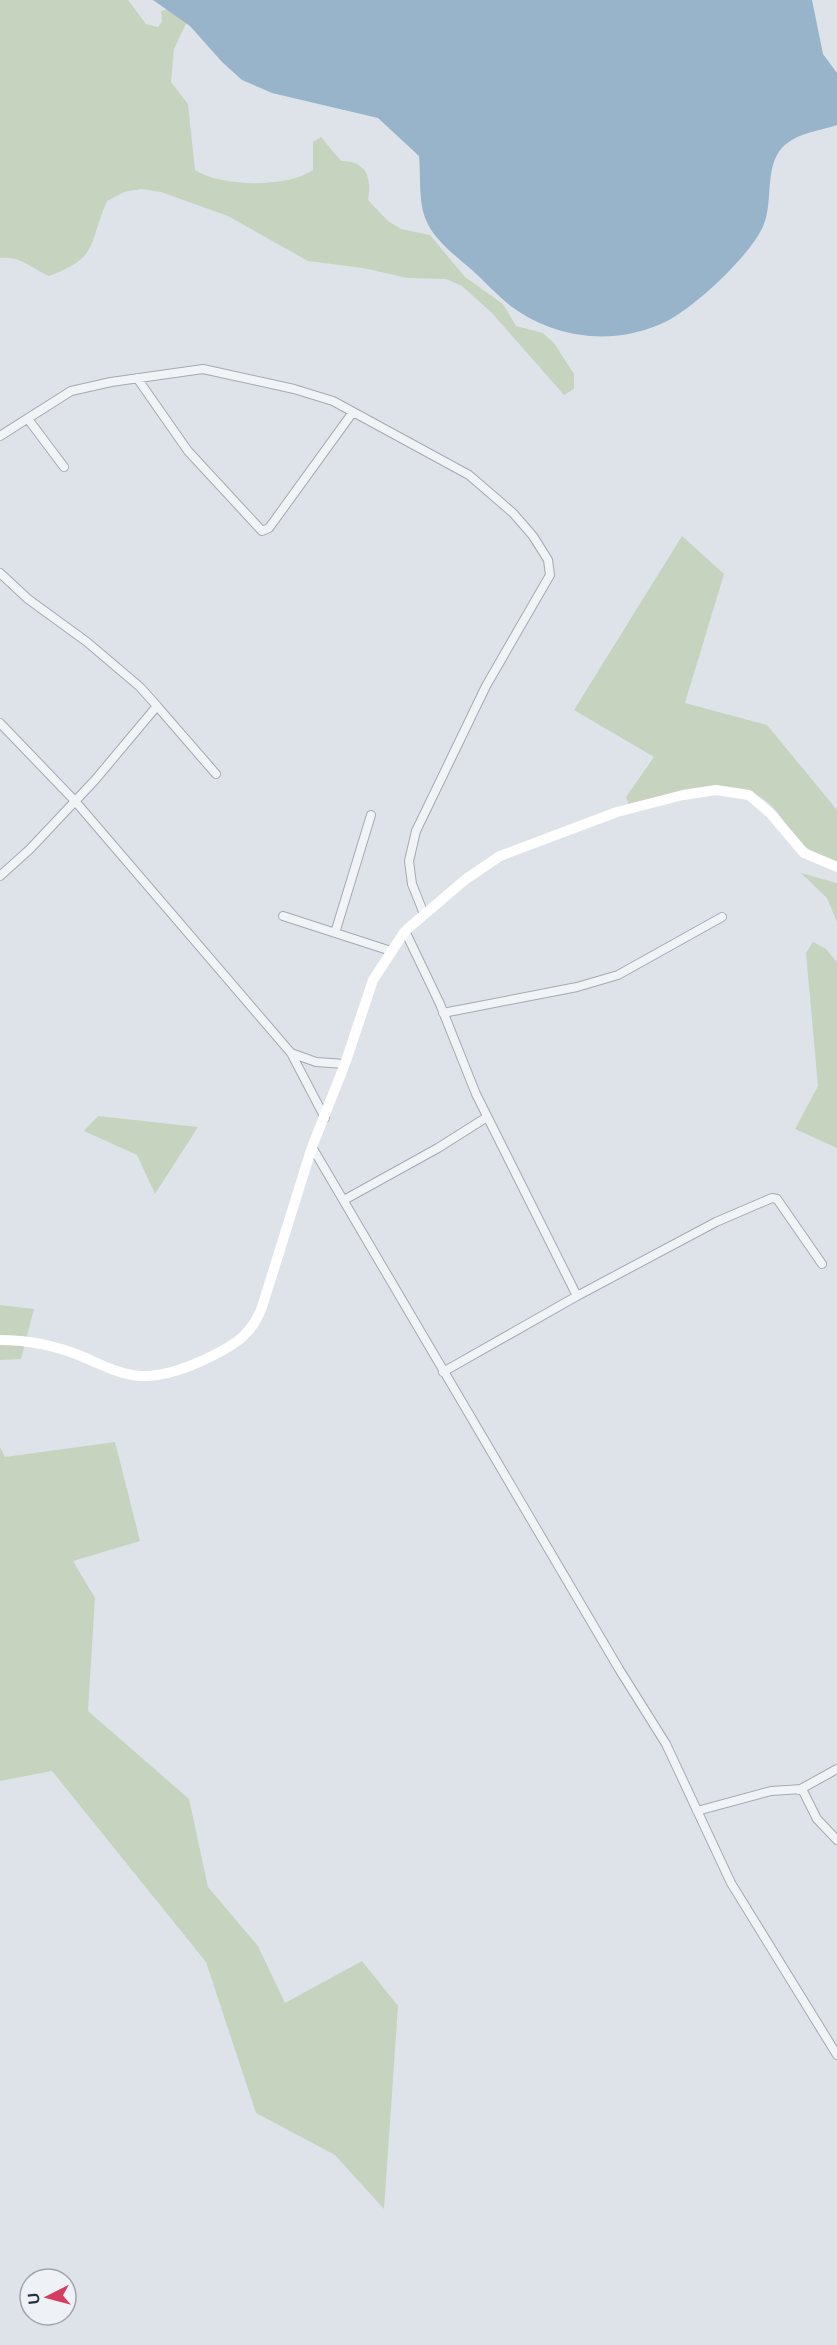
<svg xmlns="http://www.w3.org/2000/svg" width="837" height="2345" font-family="Helvetica,sans-serif">
<rect width="100%" height="100%" fill="#dee3e9"/>
<path fill="#c6d3bf" d="M0 0H128L146 24 158 27 162 21 161 11 183 6 189 17 174 49 171 82 188 104 195 170C221 187 288 188 313 170V142L321 137 341 161C367 161 372 178 368 200L388 221 401 229 430 235 465 277 503 304 516 326 543 333 554 343 574 374V389L564 395 492 313 462 286 446 279 408 278 363 268 308 261 228 216 161 192 141 189 124 192 107 201C88 244 100 257 49 276 31 268 21 256 0 258Z
M682 536 724 574 685 703 767 725 837 810V863C822 857 808 851 797 839 785 825 777 806 760 797 751 792 738 790 728 788L632 813 626 797 654 757 574 710Z
M801 873 837 883V922L827 898Z
M813 942 826 949 837 962V1148L795 1129 818 1086 806 953Z
M98 1116 198 1127 155 1194 137 1155 84 1131Z
M0 1305 34 1309 21 1359 0 1360Z
M115 1442 140 1541 73 1561 95 1598 88 1711 189 1799 208 1887 258 1946 285 2003 362 1961 398 2006 384 2209 335 2155 256 2113 206 1962 52 1771 0 1781V1447L5 1457Z"/>
<path fill="#97b4cb" d="M153 0H812L823 54 837 73V125C820 131 801 132 786 144 764 162 773 197 765 221 756 251 695 307 667 321 617 346 558 340 512 307 498 296 485 282 472 270 457 257 433 239 426 220 418 202 421 175 419 156L378 118 272 93 242 80 222 62 190 26Z"/>
<g fill="none" stroke-linecap="round" stroke-linejoin="round">
<defs>
<path id="street" d="M137 378 188 451 262 531 269 528 353 412
M28 419 64 467
M0 436 71 391 111 382 203 369 294 389 333 401 469 475 513 513 533 536 548 560 550 575 486 686 416 831 409 861 412 884 424 914
M0 573 28 599 87 642 140 687 157 706 95 780 30 849 0 876
M157 706 216 774
M0 723 75 801 291 1053 325 1118
M283 916 391 951
M405 931 440 1004 476 1094 577 1296 443 1372
M335 933 371 815
M443 1013 577 987 618 975 722 917
M291 1053 316 1062 345 1064
M312 1147 619 1669 666 1744 731 1883 837 2055
M344 1200 438 1148 487 1117
M577 1296 716 1222 772 1198 777 1199 822 1264
M799 1790 837 1769
M697 1811 771 1791 802 1789 817 1819 837 1840"/>
</defs>
<use href="#street" stroke="#a3aab3" stroke-width="10"/>
<use href="#street" stroke="#f1f4f7" stroke-width="8"/>
<path stroke="#fff" stroke-width="10" d="M0 1340C28 1340 54 1345 81 1356 100 1364 120 1375 141 1376 165 1377 190 1367 212 1356 236 1344 252 1334 262 1307L312 1147 345 1064 373 980 405 931 466 879 500 856 617 812 683 795 716 790 749 795 770 813 804 853 837 867"/>
</g>
<g transform="translate(48 2297) rotate(264)"><circle r="28" fill="#eef2f6" stroke="#9ea5ae" stroke-width="1.5"/>
<path d="M0-4.5L10 22L0 15L-10 22Z" fill="#d63c5f"/>
<text y="-9" font-size="16" font-weight="bold" text-anchor="middle" fill="#263241">U</text>
</g>
</svg>
